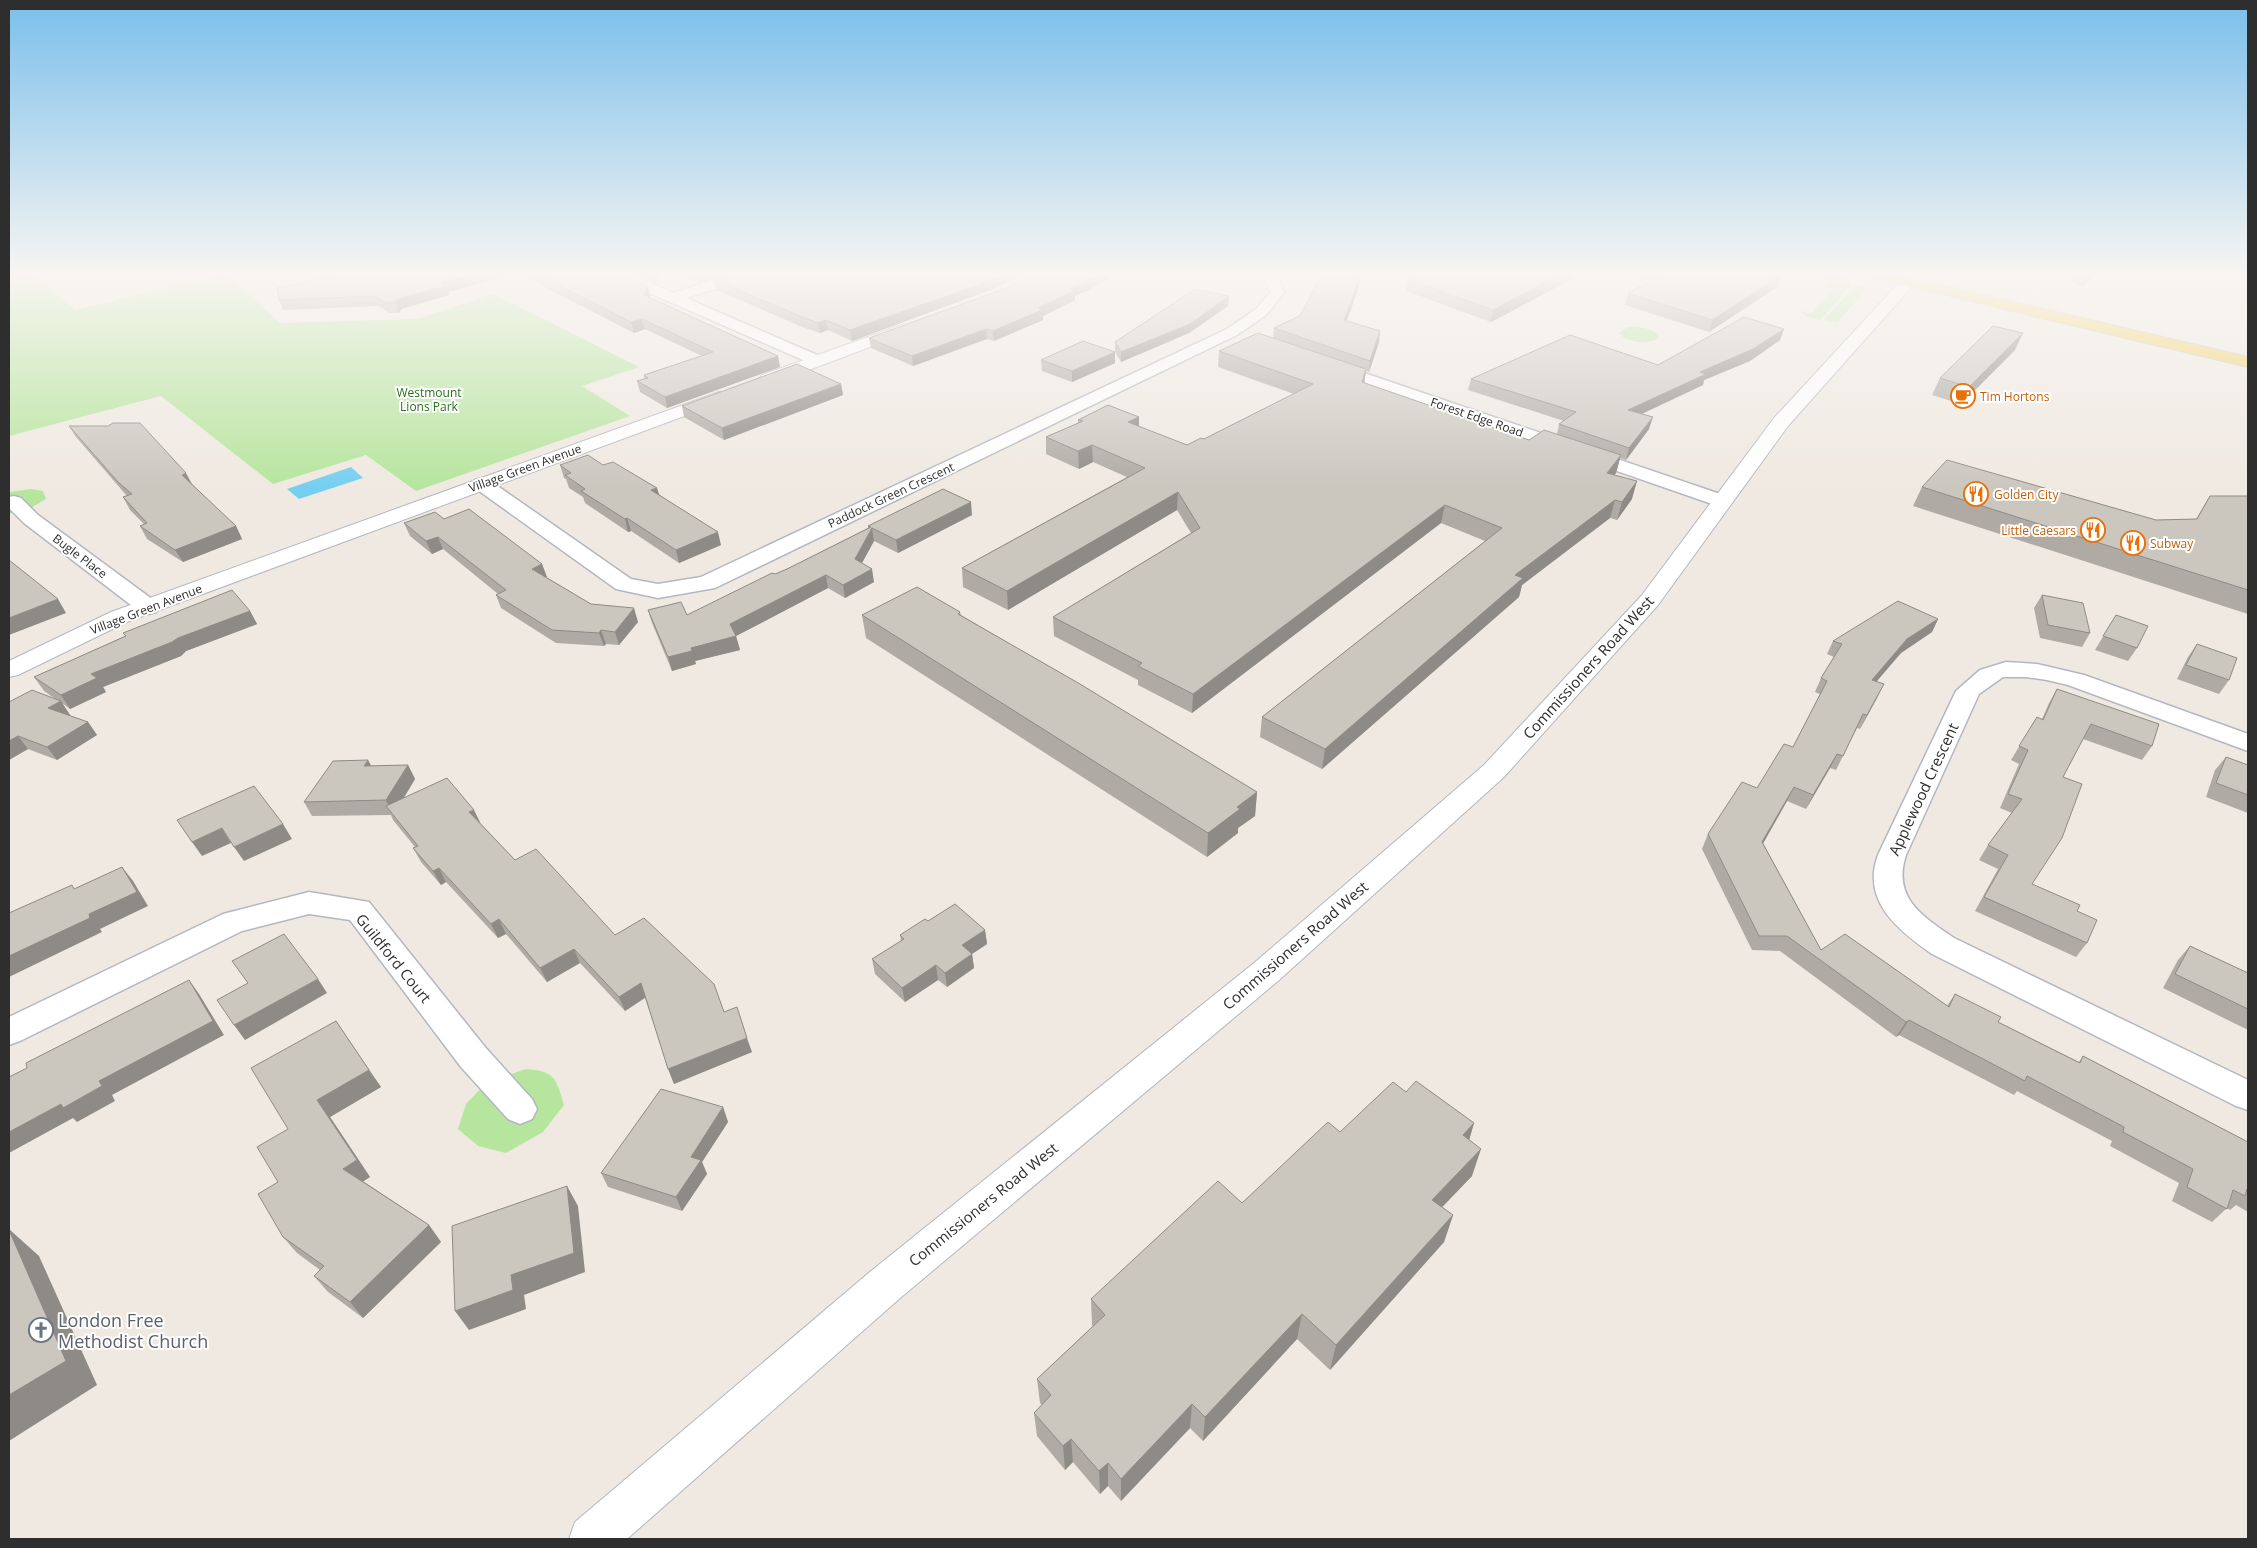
<svg xmlns="http://www.w3.org/2000/svg" width="2257" height="1548" font-family="'Open Sans',sans-serif">
<rect width="100%" height="100%" fill="#efe9e1"/>
<path fill="#f0e6d1" d="M30 272H231L75 310Z"/>
<path fill="#b6e59e" d="M9 272H30L75 310 226 274 280 323 417 319 493 294 639 367 582 386 630 416 416 491 366 455 273 484 161 396 9 436Z
M1807 272C1822 272 1841 272 1853 283L1820 320 1805 316 1800 311 1812 313 1835 288 1822 286 1832 284 1822 277H1809L1813 274Z
M1856 285 1864 286 1865 291 1838 322 1824 320Z
M1628 327C1639 327 1654 327 1659 338 1648 345 1626 343 1619 333Z
M31 489 43 491 46 499 32 507 9 514V492Z
M526 1069C555 1071 556 1078 564 1105L543 1132 506 1153 478 1146 458 1129 466 1104 487 1082Z"/>
<path fill="#75cff0" d="M351 467 363 478 299 499 287 489Z"/>
<g fill="none" stroke-linecap="round" stroke-linejoin="round">
<defs>
<path id="street" d="M606 272H626L674 293 737 272H760L758 275 686 298 824 358 826 361 824 364H812L608 275Z
M1259 272 1277 273 1284 293 1266 315 1237 335 715 588 658 598 616 589 475 488 472 484 475 480 482 478 489 480 631 579 658 584 701 577 1227 329 1256 309 1270 293 1265 278Z
M1332 362 1729 497 1732 501 1729 505 1722 507 1715 505 1326 370 1324 367 1326 364Z
M14 496 21 498 38 515 156 602 159 607 156 612 148 614 140 612 24 523 9 508V497Z
M2006 662 2037 664 2084 675 2248 734V751L2068 685 2047 680 2026 677H2003L1979 694 1906 855C1892 898 1922 916 1954 938L2248 1080V1110L2236 1106 1932 954C1898 930 1861 901 1878 855L1956 691 1980 670Z
M309 892 369 902 485 1047 532 1099 537 1109 532 1119 520 1124 508 1119 461 1067 350 920 309 914 242 931 20 1041 9 1045V1017L223 914Z"/>
<path id="secondary" d="M1909 272H1925L1788 426 1658 605 1504 777 1278 981 899 1299 627 1539H569L575 1522 871 1271 1254 963 1484 765 1642 595 1774 418Z
M904 324 910 326 912 329 910 332 774 383H762L759 379 762 375Z
M719 392 725 393 728 397 725 401 127 622 18 675 9 677V661L111 612Z"/>
<path id="primary" d="M1858 272H1886L2248 357V367L1865 276Z"/>
</defs>
<use href="#street" stroke="#b4b7c1" stroke-width="3"/>
<use href="#secondary" stroke="#b4b7c1" stroke-width="2"/>
<use href="#primary" stroke="#c9c9c9" stroke-width="2"/>
<use href="#street" fill="#fff" fill-rule="evenodd"/>
<use href="#secondary" fill="#fff" fill-rule="evenodd"/>
<use href="#primary" fill="#f2d163" fill-rule="evenodd"/>
</g>
<path fill="#afaba4" d="M324 272H617L650 296 649 297 780 367 667 408 640 392 637 381 644 379V375L702 356 645 329 634 333 517 273 448 292 449 295 401 309 399 313H390L378 306 283 310 279 300 340 274Z
M632 272H661L656 283Z
M675 272H730L699 283Z
M740 272H1027L998 287 852 341 828 330 820 333 802 327 717 290 714 280Z
M1036 272H1119L1089 290 1075 296V300L1043 316V320L994 341 987 339 913 366 871 348 869 338 1009 287Z
M1585 272 1491 322 1406 291 1407 279Z
M1617 272H1780L1779 275H1781L1777 287 1709 332 1625 305 1628 293 1651 281Z
M2058 272H2097L2082 287Z
M1359 287 1346 321 1379 342 1369 372 1366 371 1364 383 1529 440 1557 434 1559 424 1564 421 1468 390 1471 379 1658 365 1784 329 1780 340 1750 361 1704 380 1703 385 1642 414 1649 429 1626 460 1620 458 1616 473 1614 475 1632 499 1617 520 1610 518 1522 585 1519 597 1322 769 1260 737 1262 717 1485 541 1441 523 1192 713 1138 685V680L1054 636 1053 617 1191 533 1177 510 1008 610 963 587 962 568 1127 477 1093 462 1079 469 1046 454V437L1078 423V420L1139 427 1187 445 1204 439 1294 394 1218 367 1219 351 1273 338 1274 328Z
M1228 306 1189 333 1121 362 1115 352V342Z
M2015 350 1961 404 1932 395 1940 378Z
M1041 360 1115 363 1072 382 1042 371Z
M841 384 843 395 724 440 684 417 682 406Z
M69 426 193 486 236 526 242 539 183 562 147 539 140 526 144 524 130 510 123 497 127 496 76 437Z
M560 465H603L660 495 721 545 679 563 631 531 628 532 585 503 583 497 569 488 566 479 564 478Z
M1922 487 2156 520 2196 519 2210 496H2248V614L1913 506Z
M972 515 898 553 874 541 862 563 874 582 845 598 828 588 736 636 740 650 695 661 696 664 672 671 652 623 648 610 687 615 787 569 868 528V526Z
M444 519 542 564 547 578 591 604 638 622 619 645 606 644 604 646 556 643 501 608 496 595 498 594 443 549 432 554 410 536 404 523Z
M2042 595 2090 633 2082 647 2040 638 2034 608Z
M250 611 257 624 186 651 181 656 103 687 106 692 70 709 62 703 70 715H68L88 722 97 735 57 760 28 749 9 760V702L57 700 44 691 34 677 125 636 123 633Z
M960 612 961 615 1257 792 1255 816 1238 828V833L1207 857 866 638 862 615Z
M2116 615 2137 648 2128 661 2095 650Z
M1938 619 1932 632 1901 653 1876 681 1877 698 1860 729 1857 728 1836 770 1830 768 1806 809 1787 801 1763 843 1821 950 1947 1006 1955 994 1998 1022 2079 1062 2083 1056 2248 1142V1212L2236 1205 2230 1210 2227 1208 2212 1222 2172 1201 2179 1183 2110 1146 2112 1141 2017 1091 2014 1095 1899 1035 1896 1037 1780 951 1752 950 1702 849 1708 834 1757 788 1793 747 1820 694 1815 692 1821 678 1834 657 1827 654 1833 641Z
M2197 644 2229 680 2219 694 2177 679 2188 657Z
M2057 689 2152 746 2142 760 2083 739 2063 777 2032 884 2077 911 2087 943 2076 957 1975 911 1998 869 1979 860 1988 845 2012 813 2000 808 2019 764 2011 760 2037 717 2042 719 2049 703Z
M2226 757 2248 765V813L2206 797 2215 770Z
M408 765 415 779 404 798 481 824 515 860 615 935 724 1012 752 1052 674 1084 645 998 625 1011 580 963 547 982 506 934 498 938 446 882 441 885 421 862 413 848 415 847 393 820 391 815 312 816 304 802 371 766Z
M928 921 985 930 987 944 972 954 974 968 947 987 938 980 905 1002 875 974 872 959 901 941 900 935Z
M2190 946 2248 973V1030L2163 988 2178 960Z
M336 1021 381 1087 330 1117 370 1177 363 1181 429 1225 441 1242 363 1318 328 1292 314 1276 320 1270 297 1253 283 1237 278 1182 288 1129Z
M1406 1092 1474 1123 1469 1140 1472 1176 1442 1207 1453 1215 1444 1242 1330 1370 1297 1339 1203 1441 1190 1428 1121 1501 1108 1486 1100 1494 1073 1462 1065 1470 1037 1436 1034 1413 1042 1405 1040 1403 1037 1379 1093 1326 1092 1325 1091 1299 1242 1203 1340 1132Z
M723 1107 728 1122 702 1162 707 1174 682 1211 608 1187 601 1173Z"/>
<path fill="#8e8b86" d="M481 272H517V273L448 292 449 295 401 309 399 313 395 302 397 299 441 283Z
M654 272H661L656 283 653 273Z
M698 272H730L699 283 697 273Z
M1008 272H1027L998 287 852 341 850 330Z
M1102 272H1119L1089 290 1075 296V300L1043 316V320L994 341 993 331 1038 308 1069 289Z
M1565 272H1585L1491 322 1493 310Z
M1777 272H1780L1779 276 1781 275 1777 287 1709 332 1712 320Z
M2090 272H2097L2082 287 2089 273Z
M1360 277 1359 287 1343 331 1344 320Z
M648 286 650 296 646 305 644 295Z
M1229 296 1228 306 1189 333 1121 362V352Z
M642 319 645 329 634 333 631 322Z
M826 320 828 330 820 333 818 323Z
M986 329 987 339 913 366 912 356Z
M1784 329 1780 340 1750 361 1704 380 1703 385 1624 422 1628 410 1700 372Z
M1380 331 1379 342 1369 372 1370 361Z
M2023 333 2015 350 1961 404 1969 387Z
M1115 352V363L1072 382V371Z
M778 356 780 367 667 408 665 397Z
M1366 369 1364 385 1362 382Z
M841 384 843 395 724 440 722 428Z
M1139 417V434L1128 422Z
M1653 417 1649 429 1626 460 1629 448Z
M1092 445 1093 462 1079 469 1078 451Z
M1621 455 1616 473 1602 491 1607 473Z
M186 473 193 486 182 475Z
M1637 481 1632 499 1617 520 1622 502Z
M657 488 661 500 651 490Z
M1178 492 1177 510 1008 610 1007 591Z
M1615 500 1610 518 1522 585 1519 597 1322 769 1325 749 1515 575Z
M971 502 972 515 898 553 896 540Z
M1445 505 1441 523 1192 713 1193 694Z
M627 518 631 531 628 532 625 519Z
M236 526 242 539 183 562 175 550Z
M872 528 874 541 857 572 855 559Z
M718 532 721 545 679 563 676 550Z
M438 537 443 549 432 554 426 541Z
M542 564 547 577 537 582 532 569Z
M872 569 874 582 845 598 843 585Z
M826 575 828 588 736 636 740 650 695 661 696 664 672 671 668 657 691 648 730 624Z
M58 599 66 613 9 635V618Z
M634 608 638 622 619 645 615 632Z
M250 611 257 624 186 651 181 656 103 687 106 692 70 709 61 695 91 674 178 638Z
M1938 619 1932 632 1901 653 1866 694 1872 680 1907 639Z
M601 630 606 644 604 646 599 633Z
M1884 684 1877 698 1860 729 1867 715Z
M61 701 70 715 58 721 48 708Z
M88 722 97 735 57 760 47 747Z
M18 736 28 749 9 760V741Z
M1837 754 1830 768 1806 809 1813 795Z
M368 760 376 774 364 766Z
M408 765 415 779 393 815 386 800Z
M1794 787 1787 801 1756 856 1762 842Z
M1257 792 1255 816 1238 828V833L1207 857 1208 833 1237 807Z
M474 810 481 824 469 812Z
M283 824 292 839 244 861 234 847Z
M222 828 231 843 202 856 192 842Z
M122 867 133 881 148 906 100 929 102 932 9 977V956L89 914Z
M439 868 446 882 441 885 433 871Z
M499 919 506 934 498 938 491 924Z
M985 930 987 944 972 954 974 968 947 987 945 973 962 945Z
M574 949 580 963 547 982 540 968Z
M936 965 938 980 905 1002 902 988Z
M318 979 327 993 245 1040 234 1025Z
M189 980 199 994 224 1035 112 1095 115 1101 77 1122 73 1118 9 1153V1132L61 1104 99 1081Z
M641 983 646 997 625 1011 619 997Z
M1909 1020 1899 1035 1896 1037 1906 1022Z
M747 1038 752 1052 674 1084 668 1069Z
M369 1070 381 1087 330 1117 370 1177 356 1186 343 1169 317 1100Z
M723 1107 728 1122 702 1162 707 1174 682 1211 676 1197 691 1157Z
M1474 1123 1466 1151 1463 1135Z
M1481 1149 1472 1176 1424 1226 1432 1200Z
M567 1186 578 1206 585 1272 524 1295 526 1309 469 1330 455 1311 511 1275Z
M1453 1215 1444 1242 1330 1370 1336 1345Z
M429 1225 441 1242 363 1318 350 1302Z
M9 1229 39 1256 97 1385 9 1441Z
M1302 1314 1297 1339 1203 1441 1205 1417Z
M1192 1404 1190 1428 1121 1501V1479Z
M1071 1439 1073 1462 1065 1470 1063 1446Z
M1108 1463V1486L1100 1494 1099 1471Z"/>
<path fill="#cbc7bf" stroke="#8e8b86" d="M345 272H481L441 283 445 286 397 299 395 302 386 303 374 296 279 300 277 288Z
M532 272H617L648 286 644 295 778 356 665 397 637 381 648 378 644 375 713 352 642 319 631 322Z
M740 272H1008L998 278 850 330 826 320 818 323 800 316 714 280Z
M1036 272H1102L1089 280 1069 289 1075 290 1038 308 1042 310 993 331 986 329 912 356 869 338 1009 287Z
M1323 272H1352L1360 277 1344 320 1380 331 1370 361 1274 328 1300 316Z
M1420 272H1565L1493 310 1407 279Z
M1665 272H1777L1775 274 1781 275 1712 320 1628 293 1668 273Z
M1195 289 1229 296 1190 324 1121 352 1115 342Z
M1744 317 1784 329 1753 349 1700 372 1706 374 1628 410 1653 417 1629 448 1559 424 1576 412 1471 379 1570 335 1658 365Z
M1993 326 2023 333 1969 387 1940 378Z
M1258 333 1366 369 1362 382 1529 440 1544 430 1621 455 1607 473 1637 481 1622 502 1615 500 1515 575 1523 578 1325 749 1262 717 1502 528 1445 505 1193 694 1138 666 1142 663 1053 617 1200 528 1178 492 1007 591 962 568 1145 468 1092 445 1078 451 1046 437 1083 421 1078 420 1108 405 1139 417 1128 422 1187 445 1201 438 1204 439 1313 384 1219 351Z
M1083 341 1115 352 1072 371 1041 360Z
M797 364 841 384 722 428 682 406Z
M113 423H140L186 473 182 475 236 526 175 550 140 526 147 523 123 497 132 494 118 482 69 426H108Z
M588 455 603 465 613 462 657 488 651 490 718 532 676 550 627 518 625 519 581 491 585 489 565 475 571 473 560 465Z
M1947 460 2156 520 2197 519 2210 496H2248V590L1922 487Z
M943 489 971 502 896 540 872 528 855 559 872 569 843 585 826 575 730 624 736 636 691 648 692 651 668 657 648 610 681 602 687 615 772 573 775 574 787 569 871 527 868 526Z
M469 509 542 564 532 569 591 604 634 608 615 632 601 630 599 633 552 630 496 595 506 590 438 537 426 541 404 523 435 512 444 519Z
M9 560 58 599 9 618Z
M917 587 960 612 958 614 1080 684 1257 792 1237 807 1240 809 1208 833 862 615Z
M232 590 250 611 178 638 172 642 91 674 97 678 61 695 34 677 126 636 123 633Z
M2042 595 2083 603 2090 633 2048 625Z
M1898 601 1938 619 1907 639 1872 680 1884 684 1867 715 1863 714 1843 756 1837 754 1813 795 1794 787 1762 842 1821 950 1845 934 1949 1007 1955 994 2001 1017 1998 1022 2080 1063 2083 1056 2248 1142V1190L2247 1189 2245 1196 2233 1190 2227 1209 2187 1187 2193 1169 2123 1132 2124 1127 2027 1076 2025 1081 1909 1020 1906 1022 1787 936H1759L1708 834 1742 782 1757 788 1784 744 1793 747 1827 681 1821 678 1842 644 1833 641Z
M2116 615 2148 626 2137 648 2103 636Z
M2197 644 2237 658 2229 680 2186 665Z
M2057 689 2159 724 2152 746 2091 724 2063 777 2082 784 2062 838 2032 884 2080 905 2077 911 2097 920 2087 943 1984 897 2008 855 1988 845 2022 799 2008 794 2028 750 2019 746 2037 717 2043 720Z
M32 690 61 701 48 708 88 722 47 747 18 736 9 741V702Z
M2226 757 2248 765V795L2216 783Z
M368 760 364 766 408 765 386 800 304 802 333 761Z
M447 778 474 810 469 812 515 860 536 849 615 935 644 918 714 984 724 1012 737 1007 747 1038 668 1069 641 983 619 997 574 949 540 968 499 919 491 924 439 868 433 871 413 848 418 846 386 806Z
M254 786 283 824 234 847 222 828 192 842 177 820Z
M122 867 137 892 89 914 90 918 9 956V913L72 885 74 889Z
M955 904 985 930 962 945 972 954 945 973 936 965 902 988 872 959 904 939 900 935 925 919 928 921Z
M284 934 318 979 234 1025 217 1000 248 983 232 961Z
M2190 946 2248 973V1009L2175 974Z
M189 980 213 1021 99 1081 102 1086 63 1108 61 1104 9 1132V1077L27 1068 26 1063Z
M336 1021 369 1070 317 1100 357 1160 343 1169 429 1225 350 1302 314 1276 324 1266 283 1237 258 1194 278 1182 257 1147 288 1129 251 1068Z
M1416 1081 1474 1123 1463 1135 1481 1149 1432 1200 1453 1215 1336 1345 1302 1314 1205 1417 1192 1404 1121 1479 1108 1463 1099 1471 1071 1439 1063 1446 1034 1413 1051 1395 1037 1379 1105 1315 1091 1299 1218 1181 1242 1203 1328 1122 1340 1132 1393 1082 1406 1092Z
M661 1089 723 1107 691 1157 701 1160 676 1197 601 1173Z
M567 1186 574 1253 511 1275 513 1290 455 1311 452 1226Z
M9 1230 66 1361 9 1395Z"/>
<linearGradient id="sky" x2="0" y2="1"><stop stop-color="#7abfeb"/><stop offset="0.56" stop-color="#f8f5f2"/><stop offset="1" stop-color="#f8f5f2" stop-opacity="0"/></linearGradient>
<rect width="2257" height="489" fill="url(#sky)"/>
<defs>
<symbol id="cafe-ring" viewBox="-11 -11 22 22"><circle r="9.5" fill="#fff" stroke="#e8710a" stroke-width="1.5"/><path d="M-5.5-4.5H6V0H3Q3 3.5 0 3.5H-2.5Q-5.5 3.5-5.5 0ZM3-3.2v2h1.7v-2ZM-6 4.5H4V6H-6Z" fill="#e8710a"/></symbol>
<symbol id="restaurant-ring" viewBox="-11 -11 22 22"><circle r="9.5" fill="#fff" stroke="#e8710a" stroke-width="1.5"/><path d="M-5-6h1v4h1v-4h1v4h1v-4h1v5L-1.5 .5V6h-2V.5L-5-1ZM5-6V6H3V1.5H1.5Q1.5-4 5-6Z" fill="#e8710a"/></symbol>
<symbol id="church-ring" viewBox="-11 -11 22 22"><circle r="9.5" fill="#fff" stroke="#6b7280" stroke-width="1.5"/><path d="M-1.2-6h2.4v3.5h3.3v2.4h-3.3V6h-2.4V-.1h-3.3v-2.4h3.3Z" fill="#6b7280"/></symbol>
</defs>
<g fill-rule="evenodd">
<use href="#cafe-ring" x="1949" y="382" width="28" height="28"/>
<use href="#restaurant-ring" x="1962" y="480" width="28" height="28"/>
<use href="#restaurant-ring" x="2079" y="516" width="28" height="28"/>
<use href="#restaurant-ring" x="2119" y="529" width="28" height="28"/>
<use href="#church-ring" x="27" y="1316" width="28" height="28"/>
</g>
<g text-anchor="middle" dominant-baseline="central" stroke-width="4" stroke-linejoin="round" paint-order="stroke">
<g font-size="12" fill="#2c6e1b" stroke="#fff">
<text x="429" y="392">Westmount<tspan x="429" dy="14">Lions Park</tspan></text>
</g>
<g font-size="12" fill="#c56008" stroke="#fff" text-anchor="start">
<text x="1980" y="396">Tim Hortons</text>
<text x="1994" y="494">Golden City</text>
<text x="2076" y="530" text-anchor="end">Little Caesars</text>
<text x="2150" y="543">Subway</text>
</g>
<g font-size="12" fill="#2e2e2e" stroke="#fff">
<text transform="translate(1477 417) rotate(19)">Forest Edge Road</text>
<text transform="translate(525 468) rotate(-20)">Village Green Avenue</text>
<text transform="translate(891 495) rotate(-25)">Paddock Green Crescent</text>
<text transform="translate(80 556) rotate(37)">Bugle Place</text>
<text transform="translate(146 609) rotate(-21)">Village Green Avenue</text>
</g>
<g font-size="15" fill="#2e2e2e" stroke="#fff">
<text transform="translate(1588 667) rotate(-48)">Commissioners Road West</text>
<text transform="translate(1923 789) rotate(-65)">Applewood Crescent</text>
<text transform="translate(1295 945) rotate(-41)">Commissioners Road West</text>
<text transform="translate(394 958) rotate(51)">Guildford Court</text>
<text transform="translate(983 1204) rotate(-39)">Commissioners Road West</text>
</g>
<g font-size="18" fill="#5b616d" stroke="#fff" text-anchor="start">
<text x="58" y="1320">London Free<tspan x="58" dy="21">Methodist Church</tspan></text>
</g>
</g>
<rect width="2257" height="1548" fill="none" stroke="#2e2e2e" stroke-width="20"/>
</svg>
